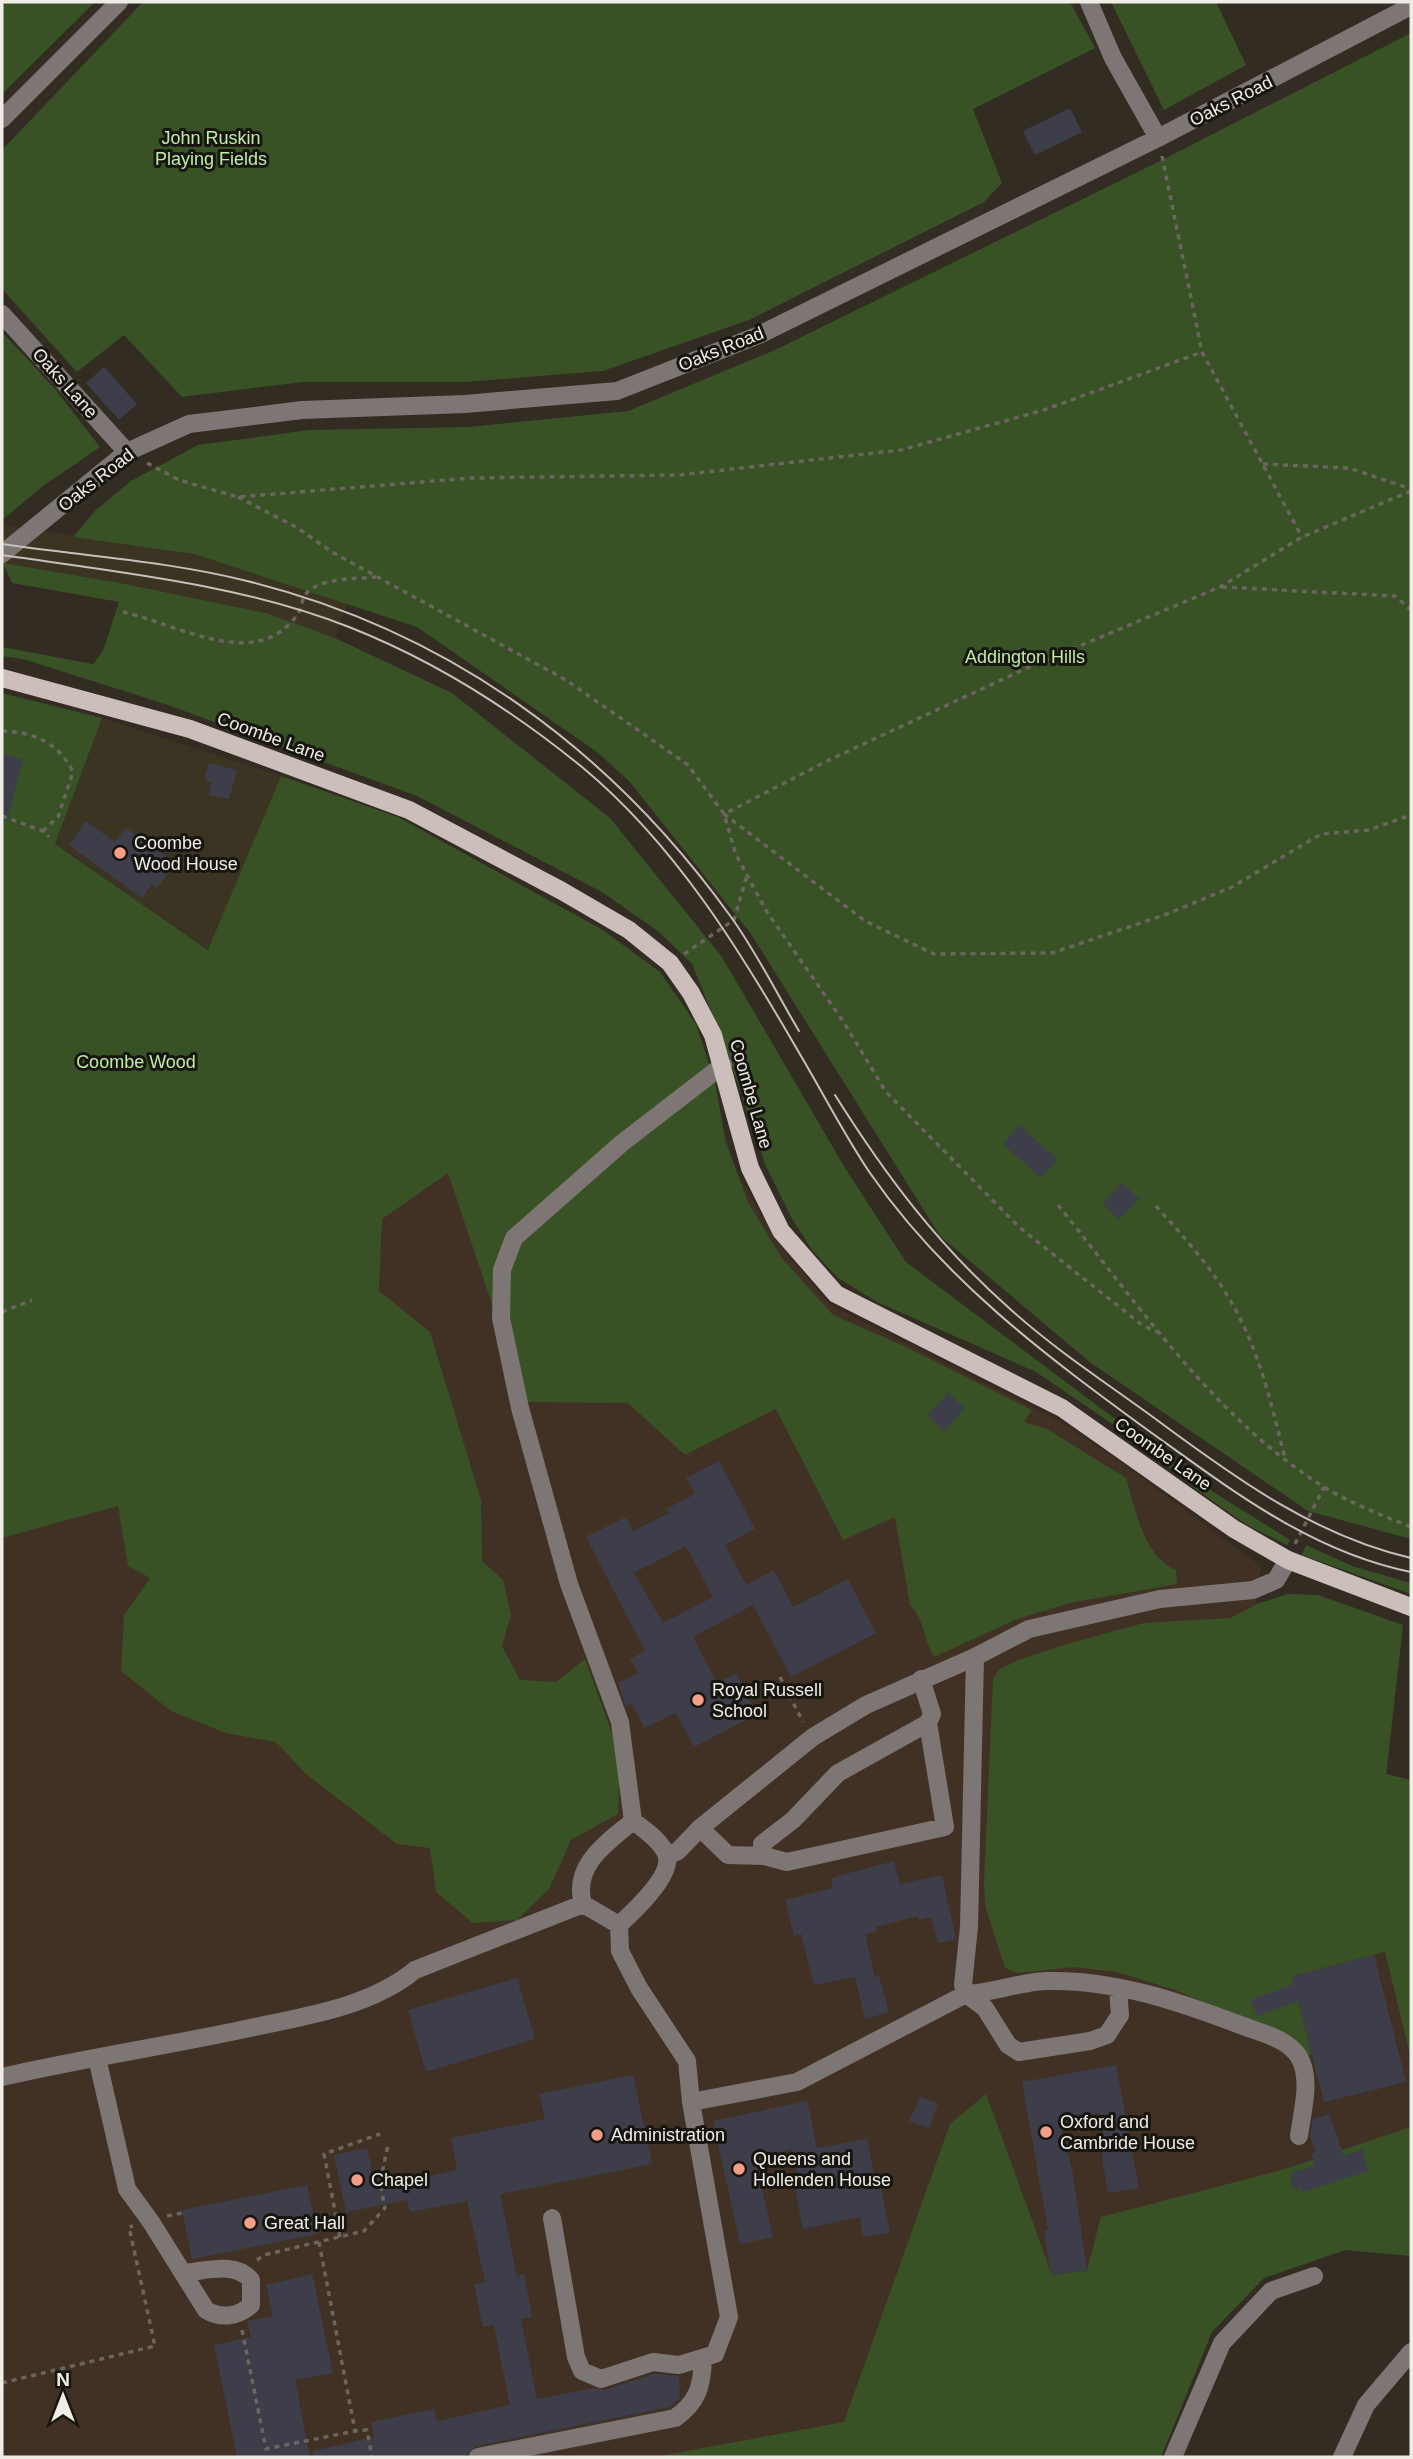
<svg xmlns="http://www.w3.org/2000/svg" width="1413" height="2459" font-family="Helvetica,sans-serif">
<rect width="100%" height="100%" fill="#322c22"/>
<path fill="#3c3423" d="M2 525 194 554 347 604 335 638 266 613 120 583 2 563Z
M102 718 281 776 209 950 55 844Z"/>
<path fill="#413125" d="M704 1067 737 1172 773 1237 830 1305 1055 1418 1126 1466 1262 1567 1259 1579 1251 1581 1257 1604 1288 1594 1318 1595 1403 1625 1373 1901 1411 2059V2171L1386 2253 1345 2250 1264 2278 1212 2332 1161 2457H2V1385L181 1239Z"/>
<path fill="#385226" d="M2 2H95L2 94Z
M143 2H1070L1095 48 973 109 1002 183 984 202 749 320 603 371 465 382H303L182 397 124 335 77 372 2 289V150Z
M1111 2H1216L1246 65 1164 110Z
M1411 33V1539L1308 1511 1091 1363 940 1236 751 934 629 781 597 752 417 627 194 554 73 537 96 510 131 481 198 445 309 430 469 427 628 411 775 350 1158 162Z
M2 332 55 389 100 447 43 486 2 520Z
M3 563 120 583 266 613 335 638 452 693 610 818 722 957 845 1168 906 1262 1207 1488 1290 1540 1287 1545 1247 1525 1197 1490 1133 1438 1036 1372 877 1302 838 1278 812 1250 791 1217 765 1164 725 1046 692 964 659 932 602 892 417 796 165 704 23 659 2 656V647L93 664 103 651 119 602 12 583Z
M2 693 102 718 55 844 208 950 281 776 398 817 603 930 660 972 696 1024 715 1082 726 1143 748 1202 781 1257 833 1315 906 1347 1032 1410 1024 1422 1047 1429 1126 1478C1135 1508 1143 1556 1176 1570L1177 1584 1070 1603 1017 1619 934 1657C924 1640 924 1619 910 1605L895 1517 843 1540 776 1409 685 1455 628 1403 525 1402 448 1173 382 1219 379 1291 430 1332 481 1500 482 1561 503 1580 511 1615 502 1646 520 1680 556 1682 585 1659 620 1756 618 1814 571 1840 549 1889 517 1920 473 1923 436 1892 430 1848 397 1844 306 1774 276 1742 226 1733 171 1711 121 1671 124 1615 150 1578 128 1566 118 1506 2 1538Z
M1306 1545 1352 1566 1411 1583V1594L1302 1555Z
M1288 1594 1318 1595 1403 1625 1386 1774 1411 1780V2059L1385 1952 1292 1976 1312 2055H1306L1266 2027 1172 1989 1117 1972 1074 1967 1018 1973 1005 1968 985 1905 984 1882 993 1679 999 1670 1018 1660 1070 1643 1144 1623 1230 1618 1257 1604Z
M986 2094 1052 2275 1087 2270 1101 2217 1282 2170 1411 2127V2256L1345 2250 1264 2278 1212 2332 1161 2457H654L844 2422 950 2124Z"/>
<path fill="#3d3e49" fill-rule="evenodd" d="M1070 108 1082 132 1035 155 1023 131Z
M104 367 137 404 119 420 86 383Z
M2 753 23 759 7 821 2 820Z
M209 763 237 770 229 799 209 795 212 782 204 780Z
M86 821 115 842 126 828 171 860 162 872 167 875 157 888 152 884 142 898 69 845Z
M1019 1125 1058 1160 1041 1178 1003 1144Z
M1122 1183 1139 1199 1119 1220 1102 1203Z
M948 1393 965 1408 944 1431 927 1416Z
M719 1461 755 1529 725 1545 746 1585 774 1570 793 1607 848 1579 876 1633 791 1677 753 1605 693 1637 717 1683 736 1673 757 1714 694 1747 676 1713 644 1728 632 1704 626 1706 618 1683 638 1673 630 1659 645 1651 586 1537 626 1517 633 1531 669 1513 666 1509 695 1494 686 1478ZM686 1546 713 1597 663 1623 634 1573Z
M894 1861 900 1884 942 1875 956 1939 938 1943 931 1917 919 1920 918 1916 876 1927 877 1931 865 1934 875 1977 879 1976 889 2012 865 2019 855 1977 814 1985 801 1934 794 1936 785 1900 833 1888 831 1878Z
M1374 1955 1406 2082 1324 2102 1298 2001 1257 2016 1251 2000 1294 1984 1292 1976Z
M517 1978 535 2039 426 2072 408 2010Z
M1116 2065 1139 2188 1108 2193 1102 2158V2144L1105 2143 1100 2113 1059 2120 1072 2169 1087 2270 1051 2275 1044 2231 1048 2230 1022 2082Z
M633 2075 652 2164 500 2194 517 2276 524 2274 532 2317 521 2319 537 2399 594 2388 605 2390 654 2374 679 2376 680 2398 670 2407 476 2446 467 2455 458 2457H313V2451L374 2437 371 2422 434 2409 437 2421 510 2405 494 2325 483 2327 474 2284 485 2282 467 2201 410 2212 407 2200 346 2212 334 2155 367 2148 375 2188 457 2170 451 2138 545 2119 539 2094Z
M920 2097 938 2103 929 2128 909 2121Z
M807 2101 817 2148 867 2139 874 2174 878 2173 890 2233 863 2237 860 2217 803 2229 796 2194 795 2180 799 2179 792 2149 755 2158 773 2237 740 2244 713 2121Z
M1329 2114 1344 2156 1362 2149 1368 2171 1303 2192 1302 2188 1294 2190 1289 2174 1315 2165 1311 2154 1316 2152 1310 2136 1313 2119Z
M307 2185 317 2234 192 2259 182 2210Z
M312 2274 333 2373 295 2380 310 2457H237L214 2345 251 2337 247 2321 273 2316 266 2285Z"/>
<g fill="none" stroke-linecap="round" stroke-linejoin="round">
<path stroke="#6b665d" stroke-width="3.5" stroke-dasharray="5 5" stroke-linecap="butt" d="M1162 156 1202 352 1302 537
M147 463 179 480 238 497 471 478 679 475 901 450 1044 410 1202 352
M1263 464 1349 468 1411 489
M1411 491 1302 537 1220 587 1027 668 829 760 724 814 865 921 934 954 1052 953 1167 914 1232 887 1321 834 1369 830 1411 815
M238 497 296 527 332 552 566 680 688 765 724 814 736 855 767 912 843 1021 886 1092 1019 1227 1142 1325 1164 1335
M1222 587 1395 596 1411 610
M123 612C165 621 226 655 269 638 281 633 294 622 300 610 302 605 302 599 305 595 319 577 356 579 376 577
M2 731C34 732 59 743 73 772L58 817 43 831
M2 816 43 831 49 837
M684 954 734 920 747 875
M1058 1205C1138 1304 1214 1418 1324 1487 1352 1504 1382 1515 1411 1527
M1156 1206C1181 1234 1207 1262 1227 1295 1258 1344 1271 1403 1285 1458
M2 1312 32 1300
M1295 1544 1324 1487
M780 1677 803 1722
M167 2216 182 2213
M340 2237 324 2154 380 2134
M319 2242 355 2431 367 2430 372 2457
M257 2260 264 2255 364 2231 385 2208 380 2183 388 2145
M242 2330 266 2449 355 2431
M2 2383 155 2346 129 2227 133 2226"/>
<path stroke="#7d7674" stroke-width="18" d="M1089 2 1113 58 1158 138
M2 119 119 2
M2 314 127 452
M2 554 127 452 189 424 302 410 465 404 617 391 759 335 1158 138 1411 6
M975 1657 969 1927 963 1985 966 1994 985 2008 1008 2045 1019 2052 1090 2041 1107 2035 1120 2015 1118 1989
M921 1679 932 1714 928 1723 838 1773 793 1820 762 1844 764 1856 787 1862 945 1827 928 1723
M633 1821 620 1722 569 1584 520 1408 501 1318 502 1270 514 1238 622 1143 723 1065
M633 1821C644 1829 664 1843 667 1857 671 1877 632 1913 619 1925L583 1904C572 1865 607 1843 633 1821Z
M700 1828 728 1855 764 1856
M667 1856 678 1851 700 1828 813 1737 866 1705 975 1657 1029 1629 1160 1599 1253 1590 1276 1580 1288 1560
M97 2058 127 2189 151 2222 206 2310C221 2319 238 2317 251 2305V2280C235 2261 205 2271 183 2273
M2 2077C84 2058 167 2046 250 2028 306 2016 370 2007 415 1970L583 1904
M691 2102 797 2082 966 1994C993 1993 1019 1982 1046 1981 1114 1979 1180 2002 1243 2026 1262 2033 1288 2039 1299 2057 1312 2079 1302 2112 1299 2136
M552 2218 576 2357 582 2371 601 2379 653 2362 679 2365 715 2354 729 2317 691 2102 687 2061 639 1988 620 1951 619 1925
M478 2457 675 2418C698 2402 702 2386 703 2359
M1173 2457 1222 2343 1271 2291 1314 2276
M1342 2457 1366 2405 1411 2352"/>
<path stroke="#ccbfbb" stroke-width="18" d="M2 678 190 729 409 810 562 891 629 930 670 963 691 993 713 1035 750 1168 781 1231 836 1294 1062 1408 1234 1529 1288 1560 1411 1607"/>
<path stroke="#c5c1ba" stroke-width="2" d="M2 544C84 556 167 561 247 581 449 631 611 750 731 917 757 953 777 994 799 1031
M2 555C118 572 239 584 349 627 433 660 512 710 582 767 676 845 741 952 801 1056 824 1095 845 1136 870 1173 944 1280 1045 1355 1149 1431 1230 1489 1311 1552 1411 1572
M835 1095C886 1176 937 1244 1009 1308 1055 1350 1111 1386 1161 1423 1238 1480 1316 1536 1411 1558"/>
</g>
<g fill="#f49e88" stroke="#171510" stroke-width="2.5">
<circle cx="120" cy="853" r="7"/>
<circle cx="698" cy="1700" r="7"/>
<circle cx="1046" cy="2132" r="7"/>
<circle cx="597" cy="2135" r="7"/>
<circle cx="739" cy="2169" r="7"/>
<circle cx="357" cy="2180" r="7"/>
<circle cx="250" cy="2223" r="7"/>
</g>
<g text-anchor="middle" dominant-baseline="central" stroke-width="6" stroke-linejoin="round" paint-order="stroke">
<g font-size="18" fill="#f0ede6" stroke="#171510">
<text transform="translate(1231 101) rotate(-27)">Oaks Road</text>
<text transform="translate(721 349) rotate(-22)">Oaks Road</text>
<text transform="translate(65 383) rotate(48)">Oaks Lane</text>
<text transform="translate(96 480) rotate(-38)">Oaks Road</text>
<text transform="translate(271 737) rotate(20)">Coombe Lane</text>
<text transform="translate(751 1094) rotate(74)">Coombe Lane</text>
<text transform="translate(1163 1454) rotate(35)">Coombe Lane</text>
</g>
<g font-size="18" fill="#c0eda3" stroke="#171510">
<text x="211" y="138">John Ruskin<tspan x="211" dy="21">Playing Fields</tspan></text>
<text x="1025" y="657">Addington Hills</text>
<text x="136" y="1062">Coombe Wood</text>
</g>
<g font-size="18" fill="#f0ede6" stroke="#171510" text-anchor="start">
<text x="134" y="843">Coombe<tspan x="134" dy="21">Wood House</tspan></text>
<text x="712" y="1690">Royal Russell<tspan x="712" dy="21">School</tspan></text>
<text x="1060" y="2122">Oxford and<tspan x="1060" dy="21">Cambride House</tspan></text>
<text x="611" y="2135">Administration</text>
<text x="753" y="2159">Queens and<tspan x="753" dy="21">Hollenden House</tspan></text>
<text x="371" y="2180">Chapel</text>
<text x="264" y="2223">Great Hall</text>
</g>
</g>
<rect width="1413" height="2459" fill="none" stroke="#f0ede6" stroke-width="7"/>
<g transform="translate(63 2396)" stroke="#171510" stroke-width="5" paint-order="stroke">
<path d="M0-5L12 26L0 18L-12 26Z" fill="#f0ede6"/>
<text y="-10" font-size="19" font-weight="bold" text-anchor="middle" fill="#f0ede6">N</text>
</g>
</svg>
